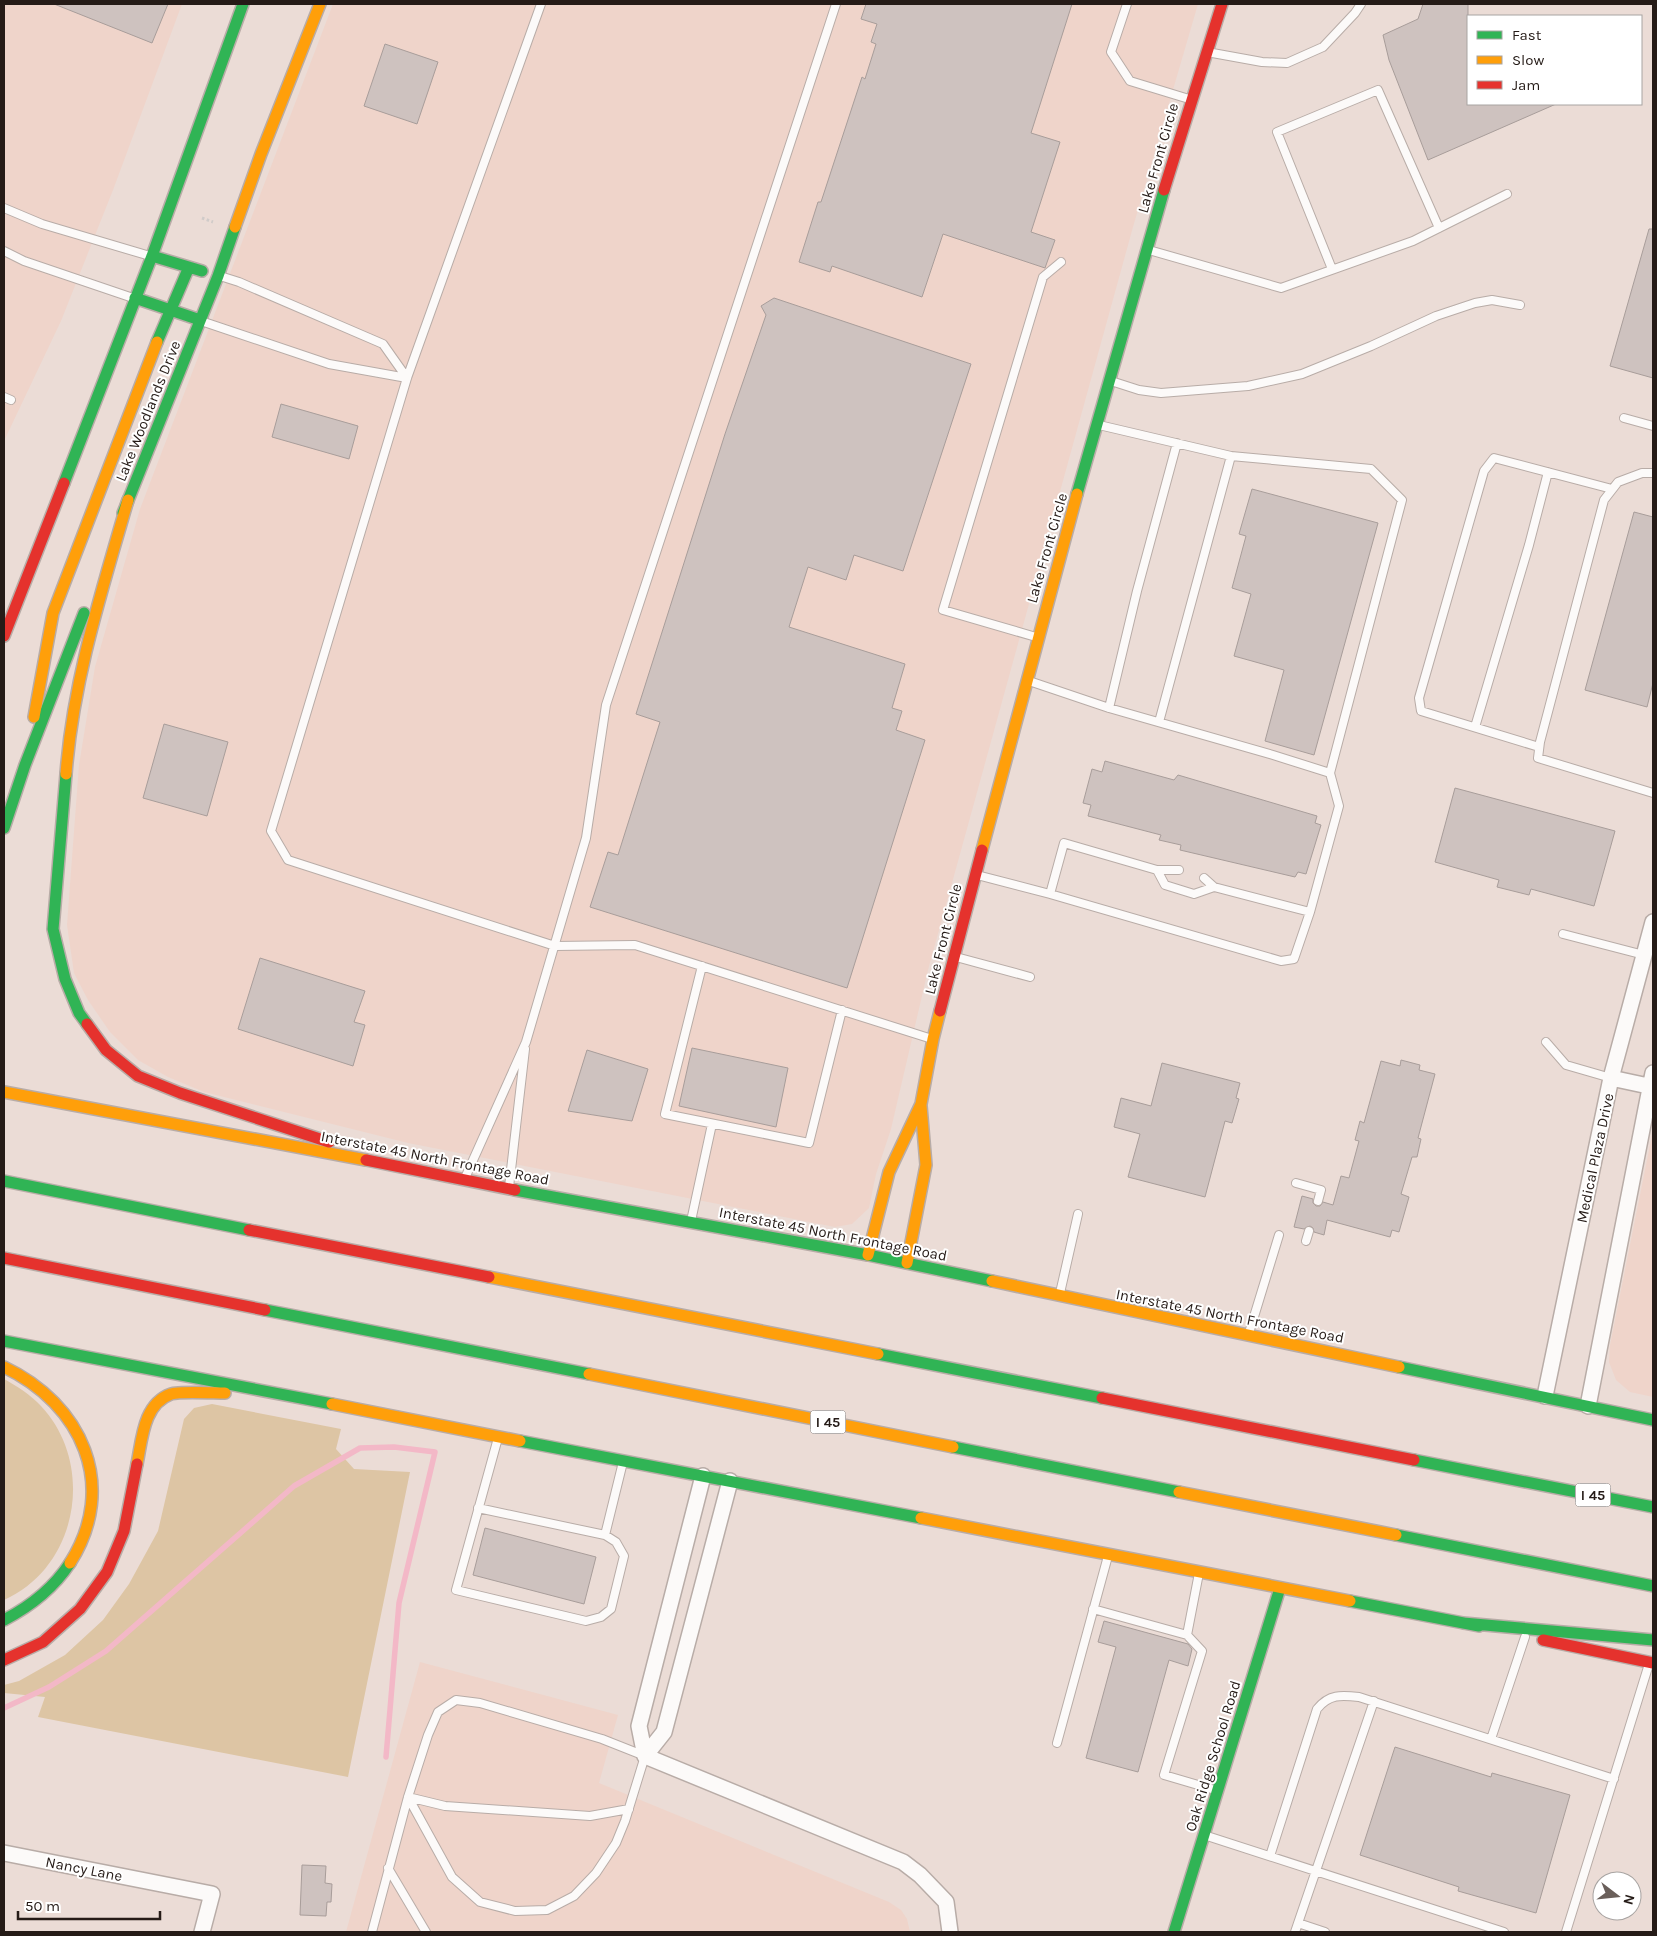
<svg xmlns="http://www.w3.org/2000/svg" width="1657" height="1936" font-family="Karla,sans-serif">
<rect width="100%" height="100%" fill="#ebdcd6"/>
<path fill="#efd4ca" d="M4 4H182L113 190 61 321 4 441Z
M333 4H1198L1133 227 928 970 891 1129 876 1174 869 1208 852 1224 835 1227 408 1143 204 1092 168 1077 138 1060 110 1032 88 1000 74 973 67 925 79 765 95 667 140 509Z
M1653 1130V1397L1630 1392 1616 1380 1609 1362 1610 1345Z
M420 1662 618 1715 599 1783 889 1902 901 1910 907 1919 910 1932H346Z"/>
<path fill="#ddc5a4" d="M4 1379C17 1386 31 1395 41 1406 96 1465 78 1567 4 1600Z
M212 1404 341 1429 336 1449 354 1469 410 1472 348 1777 38 1717 45 1697 4 1693V1685L19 1681 65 1655 103 1620 129 1584 158 1531 184 1419 194 1408Z"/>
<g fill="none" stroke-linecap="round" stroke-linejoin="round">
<path stroke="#f3b8c7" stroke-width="5.5" d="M4 1708 49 1687 106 1651 294 1486 360 1448 394 1447 435 1452 399 1603 386 1757"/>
</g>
<path fill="#cec2bf" stroke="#a89d9a" d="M54 4H168L152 43Z
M866 4H1072L1031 133 1060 142 1031 232 1055 240 1045 268 943 234 922 297 832 266 830 272 799 262 818 202H821L862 77 865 79 876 44 871 42 877 24 861 19Z
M1423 4H1468V104H1556L1428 160 1389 60 1383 35 1418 19Z
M385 44 438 62 417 124 364 106Z
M1649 229H1653V378L1610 366Z
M774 298 971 364 903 571 854 555 846 580 808 567 789 627 905 664 892 708 902 711 896 730 925 740 847 988 590 907 608 852 618 855 660 722 636 714 725 434 766 315 761 306Z
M281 404 358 426 349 459 272 437Z
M1252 489 1378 523 1314 755 1265 741 1284 670 1234 656 1251 594 1232 588 1246 536 1239 534Z
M1634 512 1653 517V683L1647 707 1585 690Z
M164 724 228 742 207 816 143 798Z
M1105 761 1174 780 1178 775 1317 816 1315 823 1321 825 1306 874 1298 872 1295 877 1180 850 1181 845 1159 840 1161 835 1088 816 1091 805 1083 803 1092 769 1102 772Z
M1455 788 1615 831 1594 906 1531 889 1529 895 1497 887 1499 880 1435 862Z
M260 958 365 991 354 1022 365 1025 353 1066 238 1029Z
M692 1048 788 1068 776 1127 679 1106Z
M587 1050 648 1069 632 1121 568 1111Z
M1401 1060 1420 1065 1419 1070 1435 1074 1418 1138 1421 1139 1417 1157H1412L1401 1194 1409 1197 1399 1232 1392 1230 1390 1237 1327 1220 1324 1235 1314 1232 1313 1228 1310 1226 1304 1229 1294 1227 1302 1196 1313 1199V1203L1316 1206H1320L1323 1202 1333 1205 1341 1176 1349 1178 1359 1141 1355 1140 1360 1121 1364 1123 1381 1061 1400 1066Z
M1162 1063 1240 1083 1236 1098 1239 1099 1232 1123 1225 1121 1205 1197 1128 1177 1140 1134 1114 1127 1121 1098 1151 1106Z
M485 1528 596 1557 584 1604 473 1575Z
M1104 1621 1188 1644 1192 1649 1188 1666 1169 1660 1138 1772 1086 1758 1116 1647 1098 1642Z
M1395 1747 1491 1777 1492 1773 1570 1795 1536 1913 1458 1891 1459 1887 1360 1855Z
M302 1865 326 1866 325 1883 332 1884 331 1902H327L326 1916 300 1915Z"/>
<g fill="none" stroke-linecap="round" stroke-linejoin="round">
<defs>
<path id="lane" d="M541 4 407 378 271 831 288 860 555 946 635 945 932 1039
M1127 4 1111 52 1130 81 1189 99
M1207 52 1262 62 1287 63 1323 47 1355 13 1361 4
M4 208 42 224 150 256
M1149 250 1281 288 1413 241 1507 194
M4 251 24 261 133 298
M1332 269 1277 132 1378 90 1439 228
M220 276 239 282 383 344 407 378
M201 321 329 364 407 378
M1111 381 1139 390 1161 393 1248 386 1302 374 1371 346 1436 316 1475 303 1492 300 1520 305
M4 397 11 400
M1624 418 1653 426
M1099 425 1231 456 1159 722
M1231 456 1371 469 1402 500 1330 773
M1653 473H1642L1618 482 1604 500 1540 742 1538 758 1653 793
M1036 637 943 610 1043 277 1061 262
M1109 708 1137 591 1177 443
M1475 727 1529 545 1548 472
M1539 747 1421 711 1419 698 1484 471 1494 458 1612 489
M1157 870H1179
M977 875 1050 894 1064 843 1157 870 1165 885 1194 894 1214 887 1310 912 1339 806 1330 773 1273 755 1109 708 1029 681
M1204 878 1214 887
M1050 894 1281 961 1294 959 1310 912
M1563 934 1644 955
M956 957 1030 977
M702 966 665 1114 809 1143 842 1010
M1546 1042 1566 1065 1611 1078
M465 1178 526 1042 586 838 606 705 836 4
M1296 1183 1321 1190 1318 1201
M509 1187 525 1049
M691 1221 712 1124
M1306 1241 1309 1231
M1060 1293 1078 1214
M1249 1333 1279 1235
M478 1508 605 1535 616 1542 624 1556 611 1609 601 1617 586 1621 456 1590 498 1438
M605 1535 623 1462
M1199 1573 1187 1635 1202 1651 1164 1775 1215 1790
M1093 1609 1187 1635
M1491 1739 1525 1637
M1057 1743 1108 1556
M408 1797 445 1806 590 1816 629 1809
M1204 1835 1504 1932
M1270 1856 1317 1709C1329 1694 1341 1695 1359 1697L1614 1779
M388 1868 426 1932
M1298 1923 1325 1932
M372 1932 408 1797 428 1735 438 1712 456 1700 480 1703 602 1739 645 1756 625 1821 616 1843 596 1873 574 1896 547 1910 515 1911 480 1902 452 1877 408 1797
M1295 1932 1374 1701
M1566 1932 1649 1664"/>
<path id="street" d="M1611 1078 1653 1087
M1545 1396 1611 1078 1653 922
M1588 1406 1653 1073
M645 1756 903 1862 920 1875 946 1902 950 1932
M645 1756 664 1732 730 1481
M645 1756 639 1726 703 1476
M4 1853 212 1894 202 1932"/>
<path id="fast" d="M152 256 202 271
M135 298 200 320
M157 342 189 267
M64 483 152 256 243 4
M1077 494 1164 190
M123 513 218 276 235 227
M66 774 53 929 65 979 79 1013 87 1024
M4 828 25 765 84 613
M4 1181 249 1230
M515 1190 868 1255 992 1281
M265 1310 589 1374
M4 1341 332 1404
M878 1354 1102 1398
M1399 1367 1653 1420
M520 1441 921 1518
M953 1447 1179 1492
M1414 1460 1653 1507
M1396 1535 1653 1586
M1350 1601 1479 1626
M4 1620C31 1606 53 1589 70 1563
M1463 1623 1653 1640
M1174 1932 1280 1588"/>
<path id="slow" d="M235 227 261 154 320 4
M34 717 53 613 157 342
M66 774C73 680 102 590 128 500
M982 850 1077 494
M4 1092 366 1160
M868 1255 889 1172 921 1104 933 1039 940 1011
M907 1263 926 1165 921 1106
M489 1277 878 1354
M992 1281 1399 1367
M4 1367C82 1404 119 1486 70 1563
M589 1374 953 1447
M332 1404 520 1441
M137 1464C142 1440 143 1404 171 1394 179 1391 214 1393 225 1393
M1179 1492 1396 1535
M921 1518 1350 1601"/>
<path id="jam" d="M1164 190 1222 4
M4 636 64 483
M940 1011 982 850
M87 1024 106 1050 138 1076 180 1093 329 1142
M366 1160 515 1190
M249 1230 489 1277
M4 1258 265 1310
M1102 1398 1414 1460
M1543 1640 1653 1663
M4 1660 43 1642 80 1609 107 1572 124 1531 137 1464"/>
</defs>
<use href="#lane" stroke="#b8aca7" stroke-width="10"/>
<use href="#street" stroke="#b8aca7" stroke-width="18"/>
<use href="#fast" stroke="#b8aca7" stroke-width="14"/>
<use href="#slow" stroke="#b8aca7" stroke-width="14"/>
<use href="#jam" stroke="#b8aca7" stroke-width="14"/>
<path stroke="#d0cbc9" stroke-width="3" stroke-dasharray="2.5 2.5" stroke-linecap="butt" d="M202 218 213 222"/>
<use href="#lane" stroke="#fcfaf9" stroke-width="8"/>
<use href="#street" stroke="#fcfaf9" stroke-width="15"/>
<use href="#fast" stroke="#30b455" stroke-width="11"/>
<use href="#slow" stroke="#ff9f0a" stroke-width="11"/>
<use href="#jam" stroke="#e5322d" stroke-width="11"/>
</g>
<g text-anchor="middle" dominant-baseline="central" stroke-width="4" stroke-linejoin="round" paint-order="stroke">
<g fill="#fff" stroke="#665f5d" stroke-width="1">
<rect x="810.5" y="1410.5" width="35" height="23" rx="4"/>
<rect x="1575.5" y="1483.5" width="35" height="23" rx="4"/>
</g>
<g font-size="14" font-weight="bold" fill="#251b17">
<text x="828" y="1422">I 45</text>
<text x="1593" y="1495">I 45</text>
</g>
<g font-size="15" fill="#251b17" stroke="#fff">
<text transform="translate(1158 158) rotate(-74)">Lake Front Circle</text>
<text transform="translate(148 411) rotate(-68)">Lake Woodlands Drive</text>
<text transform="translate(1047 548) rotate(-74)">Lake Front Circle</text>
<text transform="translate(943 939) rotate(-76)">Lake Front Circle</text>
<text transform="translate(435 1158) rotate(11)">Interstate 45 North Frontage Road</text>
<text transform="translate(1595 1158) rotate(-78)">Medical Plaza Drive</text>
<text transform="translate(833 1234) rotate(11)">Interstate 45 North Frontage Road</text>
<text transform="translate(1230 1316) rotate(11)">Interstate 45 North Frontage Road</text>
<text transform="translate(1213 1756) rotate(-73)">Oak Ridge School Road</text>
<text transform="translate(84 1869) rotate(11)">Nancy Lane</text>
</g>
</g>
<rect width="1657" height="1936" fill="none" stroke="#251b17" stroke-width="10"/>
<rect x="1467" y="15" width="175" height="90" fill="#ffffff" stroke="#a8a4a2"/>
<rect x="1477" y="31" width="25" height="8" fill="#30b455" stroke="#a8a4a2"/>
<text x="1512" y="40" font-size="15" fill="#251b17">Fast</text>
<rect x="1477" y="56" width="25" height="8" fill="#ff9f0a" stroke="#a8a4a2"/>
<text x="1512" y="65" font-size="15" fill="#251b17">Slow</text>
<rect x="1477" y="81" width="25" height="8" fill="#e5322d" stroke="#a8a4a2"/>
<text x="1512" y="90" font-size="15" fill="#251b17">Jam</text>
<g transform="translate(1617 1896) rotate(106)"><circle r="24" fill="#ffffff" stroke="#a8a4a2"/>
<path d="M0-4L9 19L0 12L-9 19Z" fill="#6a5f5a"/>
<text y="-8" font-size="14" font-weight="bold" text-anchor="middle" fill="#251b17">N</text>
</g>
<path d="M18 1911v8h142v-8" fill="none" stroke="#251b17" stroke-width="2.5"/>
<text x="25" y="1911" font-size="15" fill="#251b17" stroke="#ffffff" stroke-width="4" paint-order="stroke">50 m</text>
</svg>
